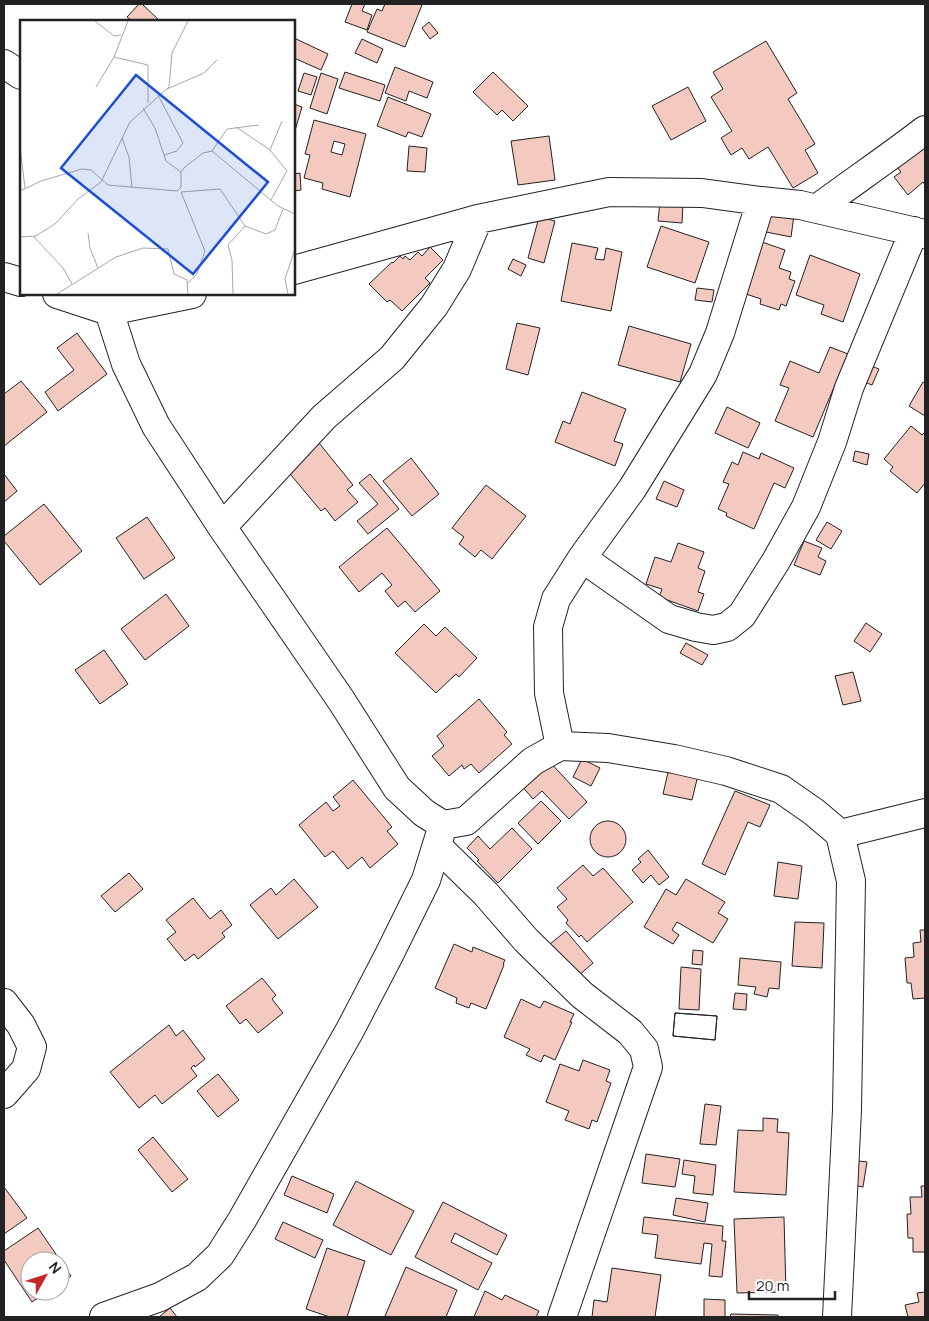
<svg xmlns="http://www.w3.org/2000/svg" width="929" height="1321" font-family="Manrope,sans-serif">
<rect width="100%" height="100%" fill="#fff"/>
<path fill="#f3c9c0" stroke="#222" fill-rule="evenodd" d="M139 4H142L160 21H132L127 17Z
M352 4H365L362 11 372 15 367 30 345 22Z
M385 4H419L422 5 405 47 367 32 377 9 382 11Z
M429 22 438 33 430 39 422 28Z
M294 38 328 54 321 70 294 58Z
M362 39 383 49 377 63 355 53Z
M766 41 797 93 788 99 815 144 805 150 818 173 793 188 768 147 749 159 742 148 731 155 721 138 732 131 711 97 723 89 713 72Z
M395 67 433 82 427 98 409 91 406 101 385 93Z
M345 72 385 85 380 101 339 88Z
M493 72 528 106 513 121 502 110 497 115 473 92Z
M304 73 317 77 311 95 298 91Z
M321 73 338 79 327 114 310 108Z
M688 87 706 121 671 140 652 106Z
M388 97 431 114 422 137 408 132 406 137 377 126Z
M294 104 302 107 294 134Z
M314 120 366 134 350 197 322 189 323 183 304 178 310 155 305 154ZM334 141 345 144 342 155 331 152Z
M549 136 555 180 518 185 511 141Z
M925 140V185L923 182 908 195 894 177 901 172 897 167Z
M409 146 427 148 425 172 407 171Z
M300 173 301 190 294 191V174Z
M660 202 683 203 682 223 658 221Z
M764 210 794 215 791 237 761 231Z
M539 217 555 221 544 263 528 258Z
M661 226 709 242 695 283 647 267Z
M762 242 785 250 779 268 791 272 789 279 795 281 786 306 781 304 779 310 760 304 761 299 746 294Z
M572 243 598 248 595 259 604 260 606 248 622 252 611 311 561 301Z
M430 247 443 260 425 278 430 283 402 311 390 300 387 302 369 284 392 262 393 263 400 256 403 259 405 256 410 260 418 252 422 256Z
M810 255 860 274 843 322 821 314 824 305 796 295Z
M513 259 526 265 521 276 508 269Z
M697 288 714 290 712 302 695 300Z
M517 323 540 328 528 375 506 369Z
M629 326 691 344 680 382 618 365Z
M77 333 107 374 58 411 45 392 74 370 57 348Z
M830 347 848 354 813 437 775 421 789 388 780 385 790 361 819 373Z
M866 364 879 369 872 385 859 380Z
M21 381 47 412 4 446V394Z
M923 382 925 383V416L909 406Z
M582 392 626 409 614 441 623 444 615 466 555 442 563 421 570 424Z
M727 407 760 423 748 448 715 433Z
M911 426 922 435 925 432V483L917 493 890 471 893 467 884 459Z
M319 443 353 485 347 490 358 502 335 521 325 508 321 511 286 469Z
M855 451 869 454 867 465 853 461Z
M743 452 759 459 761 453 794 468 785 488 774 483 754 529 726 516 727 513 718 509 729 484 723 482 732 462 738 465Z
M411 458 439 494 412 516 383 481Z
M4 474 17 491 4 502Z
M370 474 399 509 368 534 357 521 378 504 359 483Z
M664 481 684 490 677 507 656 499Z
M486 485 526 516 492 559 481 550 475 557 459 544 464 537 452 528Z
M44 504 82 551 40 585 4 541V536Z
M147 517 175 558 144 579 116 538Z
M827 522 842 531 831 549 816 540Z
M387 528 440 591 415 612 405 601 398 607 385 591 392 585 382 573 359 592 339 567Z
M804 541 822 548 818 557 826 561 820 575 794 565Z
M678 543 704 552 698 568 705 571 698 592 704 594 698 611 659 597 662 589 646 584 655 557 671 562Z
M166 594 189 626 145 660 121 629Z
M866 623 882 634 870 652 854 641Z
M424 624 436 636 445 627 477 658 459 677 456 674 436 693 395 653Z
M686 643 708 655 702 665 680 653Z
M104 650 128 684 100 704 75 670Z
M853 672 861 701 843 705 835 676Z
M479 699 507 732 504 735 512 744 479 773 471 764 464 769 462 765 449 776 432 756 444 746 437 736Z
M582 759 600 768 591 786 573 777Z
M548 760 587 802 569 819 542 791 533 799 521 785Z
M669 768 698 775 692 800 663 794Z
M353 780 392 827 387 831 398 844 370 868 362 857 348 869 333 851 325 857 299 825 326 802 333 811 340 806 333 797Z
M735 791 770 805 760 827 748 822 725 875 702 864Z
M541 801 561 821 538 844 518 823Z
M590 839a18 18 0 1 1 36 0a18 18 0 1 1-36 0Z
M512 828 532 849 498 883 477 861 479 860 467 848 478 836 490 849Z
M648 850 669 877 659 885 651 875 643 883 632 870 641 862 638 859Z
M778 862 802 866 798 899 774 896Z
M583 865 593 876 603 868 633 902 587 942 581 935 579 937 566 923 568 920 557 907 567 899 557 888Z
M129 873 143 889 115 912 101 896Z
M294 879 318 907 278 939 250 905 271 888 276 895Z
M686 879 725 902 718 913 728 919 713 943 677 922 672 930 679 935 673 944 644 927 666 889 676 895Z
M193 898 210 919 221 910 232 925 222 933 225 937 198 959 194 954 185 961 167 939 176 932 166 920Z
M795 922 824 923 822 968 792 966Z
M920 930H925V998L913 999 911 983H907L905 958 914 957 913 943 921 942Z
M566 931 593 963 578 976 550 944Z
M454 944 472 952 473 947 505 960 503 964 504 965 486 1009 471 1003 469 1008 456 1003 457 998 435 988Z
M693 950 703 951 702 965 692 964Z
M740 958 781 962 779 989 769 988 767 997 754 994 756 987 738 985Z
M681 967 701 969 699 1010 679 1009Z
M262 978 276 995 272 999 283 1013 258 1033 246 1019 240 1024 226 1006Z
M735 993 747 994 746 1010 733 1009Z
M521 999 540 1008 544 1001 574 1014 570 1022H572L555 1060 544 1055 541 1062 526 1055 530 1049 504 1037Z
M675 1013 717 1016 715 1040 673 1036Z
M675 1013 717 1016 715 1040 673 1036Z
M169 1025 176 1036 183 1030 205 1059 195 1067 194 1065 191 1068 197 1076 162 1104 155 1095 139 1108 110 1072Z
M583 1060 610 1070 606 1081 611 1083 597 1122 592 1120 589 1129 565 1120 569 1111 546 1102 560 1064 579 1071Z
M218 1074 239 1100 218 1117 197 1091Z
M705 1104 721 1106 716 1145 700 1144Z
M763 1118 778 1119 777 1132 789 1133 786 1195 734 1192 738 1130 763 1131Z
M153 1137 188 1179 172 1192 138 1150Z
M646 1154 680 1159 675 1187 642 1183Z
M684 1160 716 1165 713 1195 693 1193 695 1176 682 1174Z
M851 1160 867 1162 863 1187 848 1184Z
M292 1176 334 1194 327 1213 284 1195Z
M356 1181 414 1211 391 1255 333 1225Z
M921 1186H925V1252H913V1238H908L907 1214H911L910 1197H922Z
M4 1187 27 1218 4 1234Z
M676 1198 708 1203 705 1222 673 1215Z
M443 1202 507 1235 497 1255 455 1233 451 1242 492 1263 478 1290 415 1257Z
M644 1217 723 1226 722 1241H726L722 1277 709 1276 712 1244 704 1243 701 1264 655 1258 658 1235 642 1233Z
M784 1217 786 1292 737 1293 734 1219Z
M283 1222 323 1240 315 1258 275 1239Z
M38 1228 71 1276 60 1283V1261H30V1291H48L32 1302 4 1260V1251Z
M327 1248 365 1261 347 1317H330L306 1309Z
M406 1267 457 1290 446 1317H389L385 1316Z
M612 1268 661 1275 655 1317H592L594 1300 607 1302Z
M485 1291 502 1300 505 1295 539 1311 536 1317H474Z
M925 1292V1317H908L905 1305 919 1302 917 1293Z
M704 1299 725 1300V1317H704Z
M170 1308 177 1317H159Z
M731 1314 778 1315V1317H730Z"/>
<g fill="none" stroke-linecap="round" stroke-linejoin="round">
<defs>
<path id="minor" d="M4 64 21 75
M818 208C853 182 890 157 925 130
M294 270 478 219 609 192 702 193 761 201 800 205 925 234
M4 277 21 282
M57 294 109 311 192 294
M113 294 109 311 126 364 156 426 222 527 341 700 397 788 424 813 443 825 466 821 533 761 560 746 608 748 674 759 726 771 781 789 814 812 840 834 851 881 847 1110 837 1317
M222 527 324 417 392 358 434 306 457 269 478 219
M582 558 669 619 696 627 713 630 727 627 742 615 776 561 806 507 832 442 849 388 914 231
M560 746 549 693 548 627 556 599 582 558 632 489 703 374 720 333 761 201
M840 834 925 813
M437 846 486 894 526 940 582 995 630 1032 644 1049 648 1067 562 1317
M4 1003 21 1025 32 1047 26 1069 4 1094
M104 1317 160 1297 197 1277 220 1255 242 1220 350 1030 389 955 426 880 443 825"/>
</defs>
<use href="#minor" stroke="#222" stroke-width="30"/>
<use href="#minor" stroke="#fff" stroke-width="28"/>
</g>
<g transform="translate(20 20)">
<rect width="275" height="275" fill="#fff"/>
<path fill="none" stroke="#a7a7a7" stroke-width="1" d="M75 1 94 16 101 15M108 1 94 37 128 45V83M76 67 94 37M147 69 184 53 197 40M138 75 163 123 157 131 144 135M123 88 135 108 146 141 161 152M216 107 250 130M102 118 109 137 112 168M0 127 5 168M192 131 207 109 239 105M0 171 21 161 62 149 71 150 88 165 157 171 161 167V152L165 147 183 133 192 131 258 186 275 194M161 172 200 169 225 206 246 214 255 210 263 189M161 172 185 231 177 254 168 263M251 180 267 151 250 130 262 101M68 213 70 228 78 248M0 217 15 216M52 264 43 248 14 217 35 204 58 179 81 162 110 102 149 67 152 33 168 1M37 274 96 237 123 228 148 229 154 254 167 260 168 274M213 274 212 240 208 225 225 206M268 274 265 259 275 229"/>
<path fill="#1d4ed8" fill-opacity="0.15" stroke="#1d4ed8" stroke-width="2.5" d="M116 55 248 162 173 254 41 148Z"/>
<rect width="275" height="275" fill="none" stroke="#222" stroke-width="2.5"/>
</g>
<rect width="929" height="1321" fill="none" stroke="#222222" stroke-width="10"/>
<g transform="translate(45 1276) rotate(51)"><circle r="24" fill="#ffffff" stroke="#a7a7a7"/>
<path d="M0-4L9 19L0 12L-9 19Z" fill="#c62828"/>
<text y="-8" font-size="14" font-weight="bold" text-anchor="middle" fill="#222222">N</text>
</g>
<path d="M749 1291v8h86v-8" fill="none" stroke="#222222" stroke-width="2.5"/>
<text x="756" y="1291" font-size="15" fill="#222222" stroke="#ffffff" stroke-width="4" paint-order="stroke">20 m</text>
</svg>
